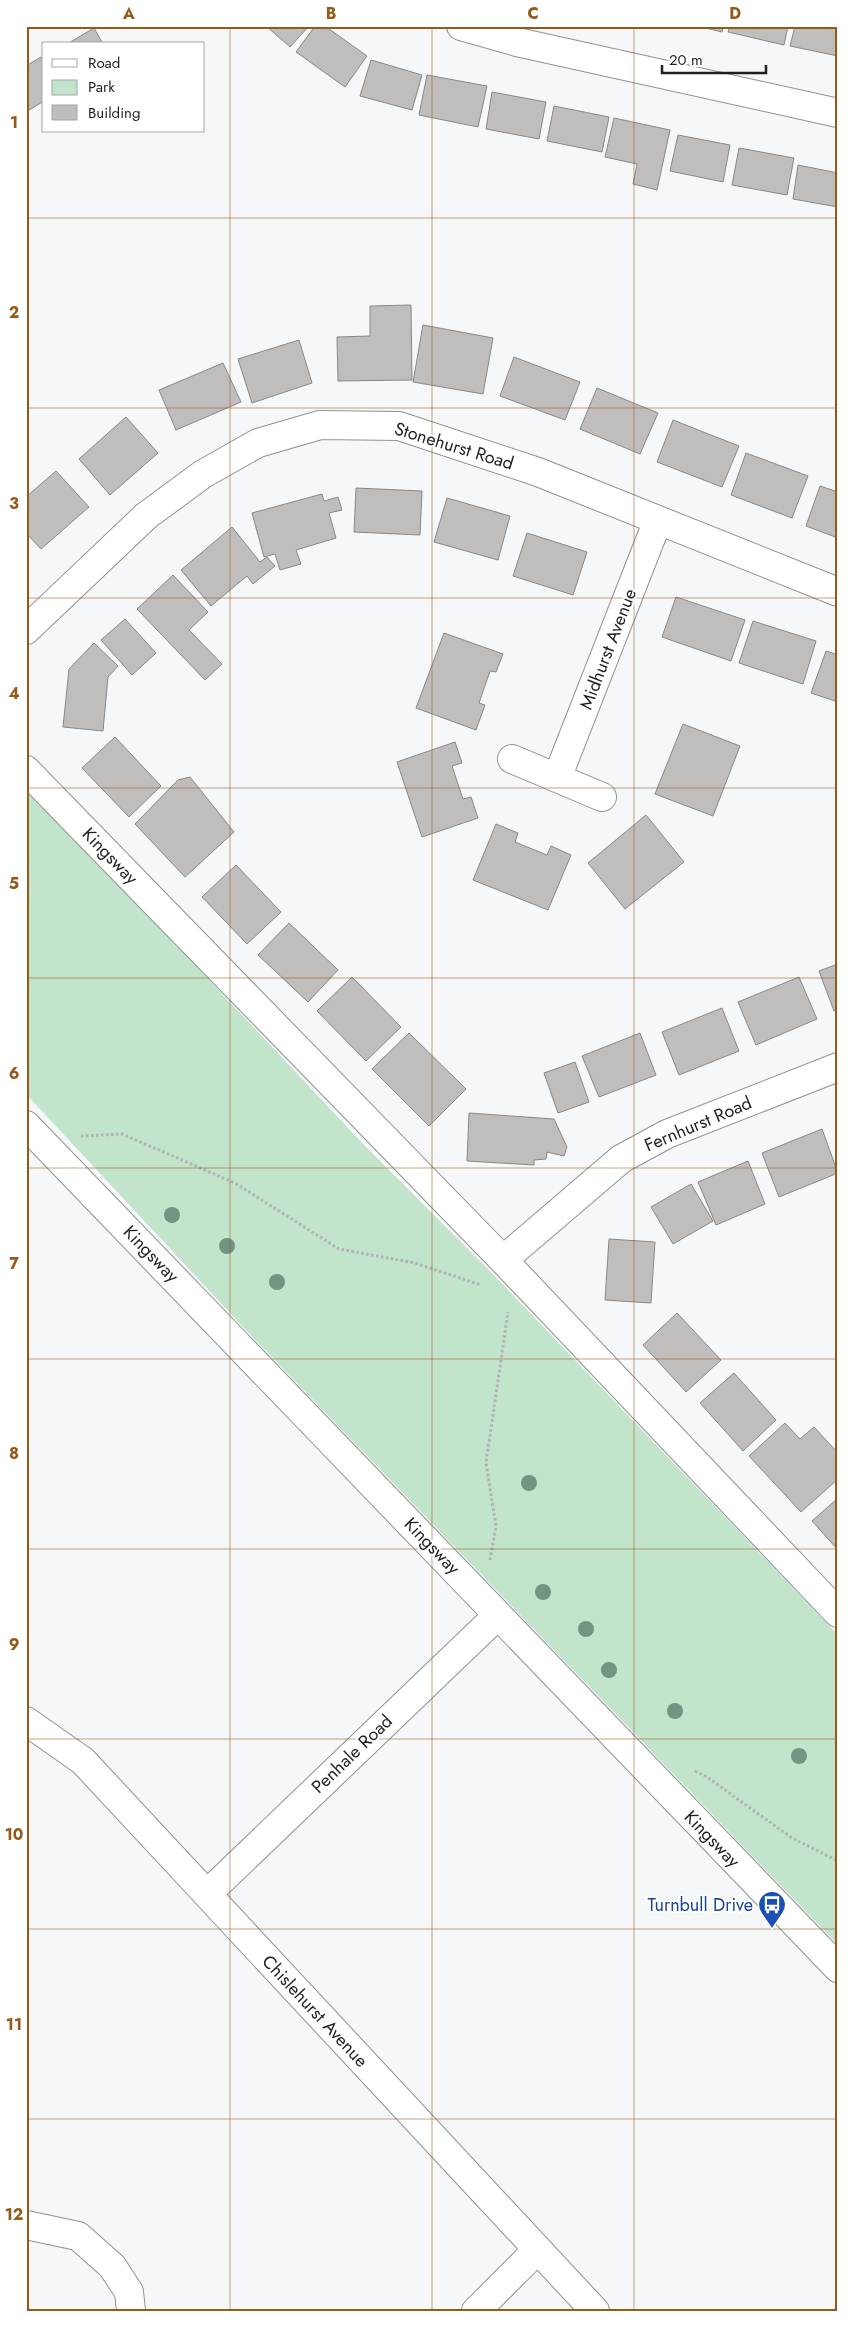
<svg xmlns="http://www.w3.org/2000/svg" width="864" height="2337" font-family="Jost,sans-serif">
<rect width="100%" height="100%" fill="#f6f7f9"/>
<path fill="#c1e4cb" d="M26 785 364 1145 486 1267 838 1635V1945L244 1328 26 1094Z"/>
<path fill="#c0bdbd" stroke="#8a8787" d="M266 26H309L290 47Z
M315 26H325L367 56 345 87 296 52Z
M698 26H723L722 32Z
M730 26H788L784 45 728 32Z
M795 26H838V56L790 46Z
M94 28 103 44H67Z
M41 57 44 61V101L26 112V66Z
M371 60 422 75 412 110 360 96Z
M427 75 487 86 478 127 419 115Z
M492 92 546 102 539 139 486 129Z
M554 106 609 117 602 152 547 141Z
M614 118 670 130 657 190 633 184 637 164 605 157Z
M678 135 730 145 723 182 670 171Z
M739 148 794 158 787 195 732 185Z
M798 165 838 173V207L793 199Z
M411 305 412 380 338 381 337 337 370 336V306Z
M423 325 493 338 483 394 413 382Z
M299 340 312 383 252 403 238 359Z
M514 357 580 382 565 420 500 396Z
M223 363 241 402 176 430 159 390Z
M597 388 658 413 640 454 580 429Z
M126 417 158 453 110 495 79 459Z
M673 420 739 446 722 487 657 462Z
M746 453 808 476 792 518 731 495Z
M56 471 89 507 41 549 26 533V497Z
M820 486 838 492V538L806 526Z
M356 488 422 491 420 535 354 532Z
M322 494 324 501 338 497 342 510 329 513 336 538 296 550 301 564 280 570 275 554 264 557 252 513Z
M447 498 510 516 498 560 434 542Z
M232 527 260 562 267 557 275 566 253 584 247 576 211 606 181 570Z
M527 533 587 552 573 595 513 576Z
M173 575 208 612 189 630 222 664 205 680 137 609Z
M676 597 745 620 731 661 662 637Z
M125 619 156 653 132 675 101 640Z
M753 621 816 641 803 684 739 663Z
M444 633 503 654 496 672 490 671 479 703 485 705 476 730 416 708Z
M94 643 118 666 108 677 103 731 63 727 69 669Z
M826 651 838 655V702L811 693Z
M683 724 740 746 713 816 655 794Z
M115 737 161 786 129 817 82 768Z
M455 742 462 763 452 766 463 799 471 797 478 818 422 837 397 762Z
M190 777 234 832 185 877 135 824 178 780Z
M646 815 684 862 625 909 588 863Z
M496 824 518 833 515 842 547 855 551 846 571 855 548 910 473 880Z
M236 865 281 912 247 944 202 897Z
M289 923 338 970 308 1002 258 955Z
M838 964V1010L834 1011 819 971Z
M352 977 401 1027 366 1061 317 1011Z
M799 977 817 1019 756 1045 738 1002Z
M722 1008 739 1051 679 1075 662 1032Z
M409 1033 466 1089 429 1126 372 1069Z
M640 1033 656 1075 599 1097 582 1056Z
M575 1062 589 1102 558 1113 544 1073Z
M469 1113 554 1119 567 1147 564 1156 547 1152 546 1159 534 1160V1165L467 1161Z
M822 1129 838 1173 779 1197 762 1153Z
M748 1161 765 1204 716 1225 698 1182Z
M691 1184 713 1221 673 1244 651 1207Z
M609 1239 655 1242 651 1303 605 1300Z
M677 1313 721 1360 686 1392 643 1345Z
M734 1373 776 1420 743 1451 700 1403Z
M785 1423 800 1439 814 1427 838 1453V1479L801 1512 749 1456Z
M838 1498V1550L812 1521Z"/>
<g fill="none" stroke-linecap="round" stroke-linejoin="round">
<defs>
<path id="street" d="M461 26 517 42 838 113
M26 630 146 516 203 474 258 443 320 425 399 426 538 472 838 592
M512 759 602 797
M26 770 503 1260 838 1613
M557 778 658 520
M26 1125 838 1968
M503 1260 621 1159 667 1134 838 1067
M26 1721 83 1761 595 2311
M207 1894 498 1615
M26 2225 78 2236 112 2266 129 2292 131 2311
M476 2311 537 2250"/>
</defs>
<use href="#street" stroke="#909193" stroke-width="30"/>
<path stroke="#b0b1b3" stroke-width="3" stroke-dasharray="2.5 2.5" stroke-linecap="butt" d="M81 1136 122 1134 235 1183 339 1249 415 1263 481 1285
M490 1560 496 1526 486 1463 508 1312
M695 1771 707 1777 792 1838 838 1861"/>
<use href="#street" stroke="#fff" stroke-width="28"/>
</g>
<g fill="#719483">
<circle cx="172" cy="1215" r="8"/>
<circle cx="227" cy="1246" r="8"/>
<circle cx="277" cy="1282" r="8"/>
<circle cx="529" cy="1483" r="8"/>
<circle cx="543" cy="1592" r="8"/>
<circle cx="586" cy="1629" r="8"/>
<circle cx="609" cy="1670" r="8"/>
<circle cx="675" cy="1711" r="8"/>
<circle cx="799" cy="1756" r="8"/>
</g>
<path fill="none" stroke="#955a19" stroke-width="1" stroke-opacity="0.55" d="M230 26V2311M432 26V2311M634 26V2311M26 218H838M26 408H838M26 598H838M26 788H838M26 978H838M26 1168H838M26 1359H838M26 1549H838M26 1739H838M26 1929H838M26 2119H838"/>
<defs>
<symbol id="bus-pin" viewBox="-11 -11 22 30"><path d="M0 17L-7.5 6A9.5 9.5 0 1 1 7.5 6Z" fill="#1a4fb4" stroke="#fff"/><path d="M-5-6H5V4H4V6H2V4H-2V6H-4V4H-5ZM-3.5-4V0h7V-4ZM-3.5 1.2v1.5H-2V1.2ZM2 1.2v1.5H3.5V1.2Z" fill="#fff"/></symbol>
</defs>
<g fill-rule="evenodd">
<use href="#bus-pin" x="756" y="1889" width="32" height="43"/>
</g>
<g text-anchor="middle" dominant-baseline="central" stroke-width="4" stroke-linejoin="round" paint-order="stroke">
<g font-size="18" fill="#1e1f1f" stroke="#fff">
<text transform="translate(454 446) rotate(17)">Stonehurst Road</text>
<text transform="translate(608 649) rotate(-69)">Midhurst Avenue</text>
<text transform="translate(110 856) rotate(46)">Kingsway</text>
<text transform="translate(698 1124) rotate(-23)">Fernhurst Road</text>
<text transform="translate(151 1254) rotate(46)">Kingsway</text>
<text transform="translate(432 1546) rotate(46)">Kingsway</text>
<text transform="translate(352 1754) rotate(-44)">Penhale Road</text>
<text transform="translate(712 1839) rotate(46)">Kingsway</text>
<text transform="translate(315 2011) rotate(47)">Chislehurst Avenue</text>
</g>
<g font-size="18" fill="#164399" stroke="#fff" text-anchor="end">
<text x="753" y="1905">Turnbull Drive</text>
</g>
</g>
<rect width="864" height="2337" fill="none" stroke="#ffffff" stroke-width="55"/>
<rect x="42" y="42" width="162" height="90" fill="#ffffff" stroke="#a5a5a5"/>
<rect x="52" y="59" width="25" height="8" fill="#ffffff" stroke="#a5a5a5"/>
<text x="88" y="68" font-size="15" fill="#1e1f1f">Road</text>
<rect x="52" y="80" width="25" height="15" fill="#c1e4cb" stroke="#a5a5a5"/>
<text x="88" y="92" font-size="15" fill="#1e1f1f">Park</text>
<rect x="52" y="105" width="25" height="15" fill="#c0bdbd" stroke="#a5a5a5"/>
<text x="88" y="118" font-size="15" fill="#1e1f1f">Building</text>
<path d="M662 65v8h104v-8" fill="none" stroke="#1e1f1f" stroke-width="2.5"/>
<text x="669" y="65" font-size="15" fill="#1e1f1f" stroke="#ffffff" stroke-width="4" paint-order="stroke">20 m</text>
<rect x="28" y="28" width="808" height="2282" fill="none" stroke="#955a19" stroke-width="2"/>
<g font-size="16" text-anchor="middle" font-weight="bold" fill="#955a19">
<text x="129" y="19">A</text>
<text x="331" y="19">B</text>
<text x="533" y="19">C</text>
<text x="735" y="19">D</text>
<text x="14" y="128">1</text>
<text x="14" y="318">2</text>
<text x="14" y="509">3</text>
<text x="14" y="699">4</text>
<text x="14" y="889">5</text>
<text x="14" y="1079">6</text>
<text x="14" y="1269">7</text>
<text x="14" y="1459">8</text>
<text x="14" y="1650">9</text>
<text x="14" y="1840">10</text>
<text x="14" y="2030">11</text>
<text x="14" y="2220">12</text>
</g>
</svg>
